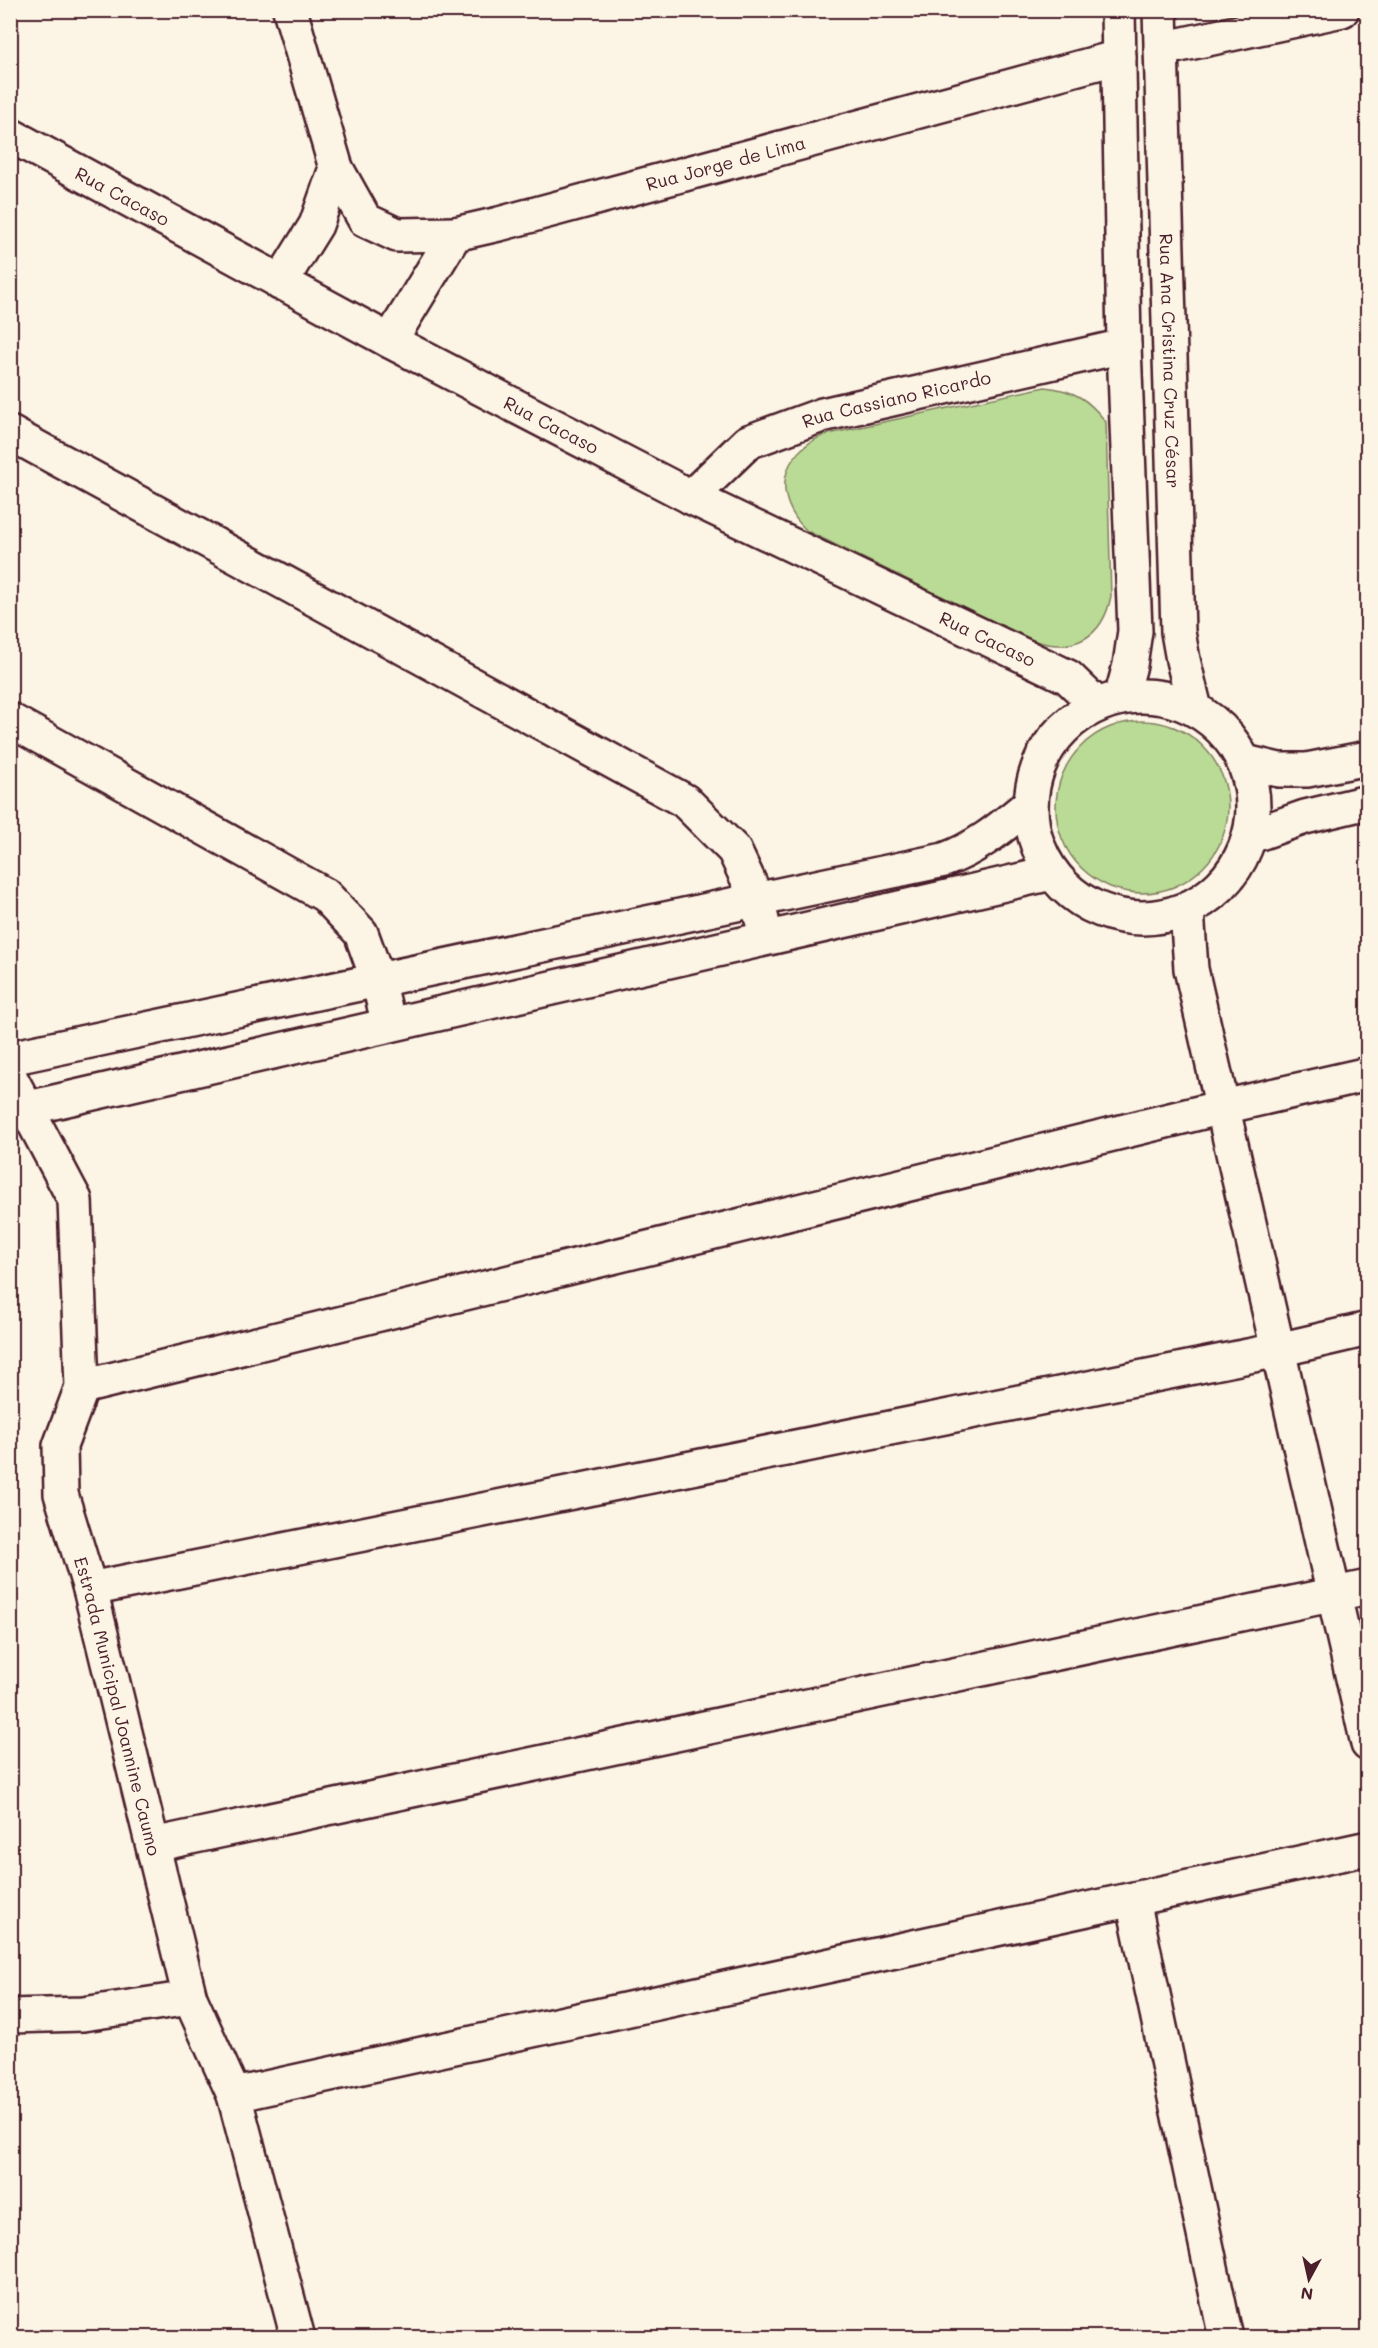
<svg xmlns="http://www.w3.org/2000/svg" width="1378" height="2348" font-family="Mali,sans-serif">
<rect width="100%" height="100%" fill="#fcf5e5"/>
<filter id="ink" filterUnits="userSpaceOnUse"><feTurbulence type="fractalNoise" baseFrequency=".0167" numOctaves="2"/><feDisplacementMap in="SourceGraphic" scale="12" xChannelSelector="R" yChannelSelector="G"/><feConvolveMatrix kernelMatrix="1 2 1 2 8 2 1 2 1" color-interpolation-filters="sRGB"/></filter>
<g filter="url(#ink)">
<path fill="#b9db95" stroke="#827d60" stroke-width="1.5" d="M1045 387C1074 390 1088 399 1106 422L1111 596C1103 638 1073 654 1032 640L807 531C772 498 779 454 824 435Z
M1056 807a86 86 0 1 1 172 0a86 86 0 1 1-172 0Z"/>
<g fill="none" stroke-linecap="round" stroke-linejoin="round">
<defs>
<g id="street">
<path d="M1118 10 1124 346 1135 631 1130 665 1121 698"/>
<path id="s1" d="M1160 10 1178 632 1183 660 1195 709"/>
<path d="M1161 49 1342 10"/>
<path id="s2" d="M10 135 390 341 691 497 1068 677 1096 704"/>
<path d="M336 168 365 220 397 235 455 234"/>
<path d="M280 283 316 225 336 168 290 10"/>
<path id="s3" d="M390 341 455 234 499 224 1119 57"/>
<path d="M10 433 685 801 734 850 757 899 762 920"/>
<path id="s4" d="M691 497 748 442 822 415 1124 346"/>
<circle cx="1142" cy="807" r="111"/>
<path d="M10 720 325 895 361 933 378 980 389 1025"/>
<path d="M1245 762 1279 770H1307L1368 758"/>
<path d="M1251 836 1305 817 1368 802"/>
<path d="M1187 910 1191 969 1368 1744"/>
<path d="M10 1058 944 860C978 848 1003 826 1031 803"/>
<path id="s5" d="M10 1077 75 1200 82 1387 60 1446 61 1494 90 1589 190 1998 234 2095 298 2338"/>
<path d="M28 1108 1052 873"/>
<path d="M82 1387 1223 1107 1368 1074"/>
<path d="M90 1589 1278 1350 1368 1329"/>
<path d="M153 1845 1368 1587"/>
<path d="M1133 1900 1226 2338"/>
<path d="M10 2016 83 2014 190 1998"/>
<path d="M234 2095 1368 1848"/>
</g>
</defs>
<use href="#street" stroke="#4a1f2b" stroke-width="38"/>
<use href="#street" stroke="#fcf5e5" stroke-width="33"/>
</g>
</g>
<g text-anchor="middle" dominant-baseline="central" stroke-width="4.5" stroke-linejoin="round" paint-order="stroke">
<g font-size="18" fill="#4a1f2b" stroke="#fcf5e5">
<text stroke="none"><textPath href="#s3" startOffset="405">Rua Jorge de Lima</textPath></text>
<text stroke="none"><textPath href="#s2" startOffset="128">Rua Cacaso</textPath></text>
<text stroke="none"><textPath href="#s1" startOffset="351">Rua Ana Cristina Cruz César</textPath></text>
<text stroke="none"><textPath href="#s4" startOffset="234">Rua Cassiano Ricardo</textPath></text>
<text stroke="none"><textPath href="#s2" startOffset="614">Rua Cacaso</textPath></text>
<text stroke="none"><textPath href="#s2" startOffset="1100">Rua Cacaso</textPath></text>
<text stroke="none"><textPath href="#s5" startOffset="657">Estrada Municipal Joannine Caumo</textPath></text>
</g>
</g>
<rect width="1378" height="2348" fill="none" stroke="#fcf5e5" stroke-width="36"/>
<rect x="18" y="18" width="1342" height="2312" fill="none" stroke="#4a1f2b" stroke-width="2" filter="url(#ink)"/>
<g transform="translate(1309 2279) rotate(188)" stroke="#fcf5e5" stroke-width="4.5" paint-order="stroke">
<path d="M0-4.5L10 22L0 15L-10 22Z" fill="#4a1f2b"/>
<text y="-9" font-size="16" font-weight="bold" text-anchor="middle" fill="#4a1f2b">N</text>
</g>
</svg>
